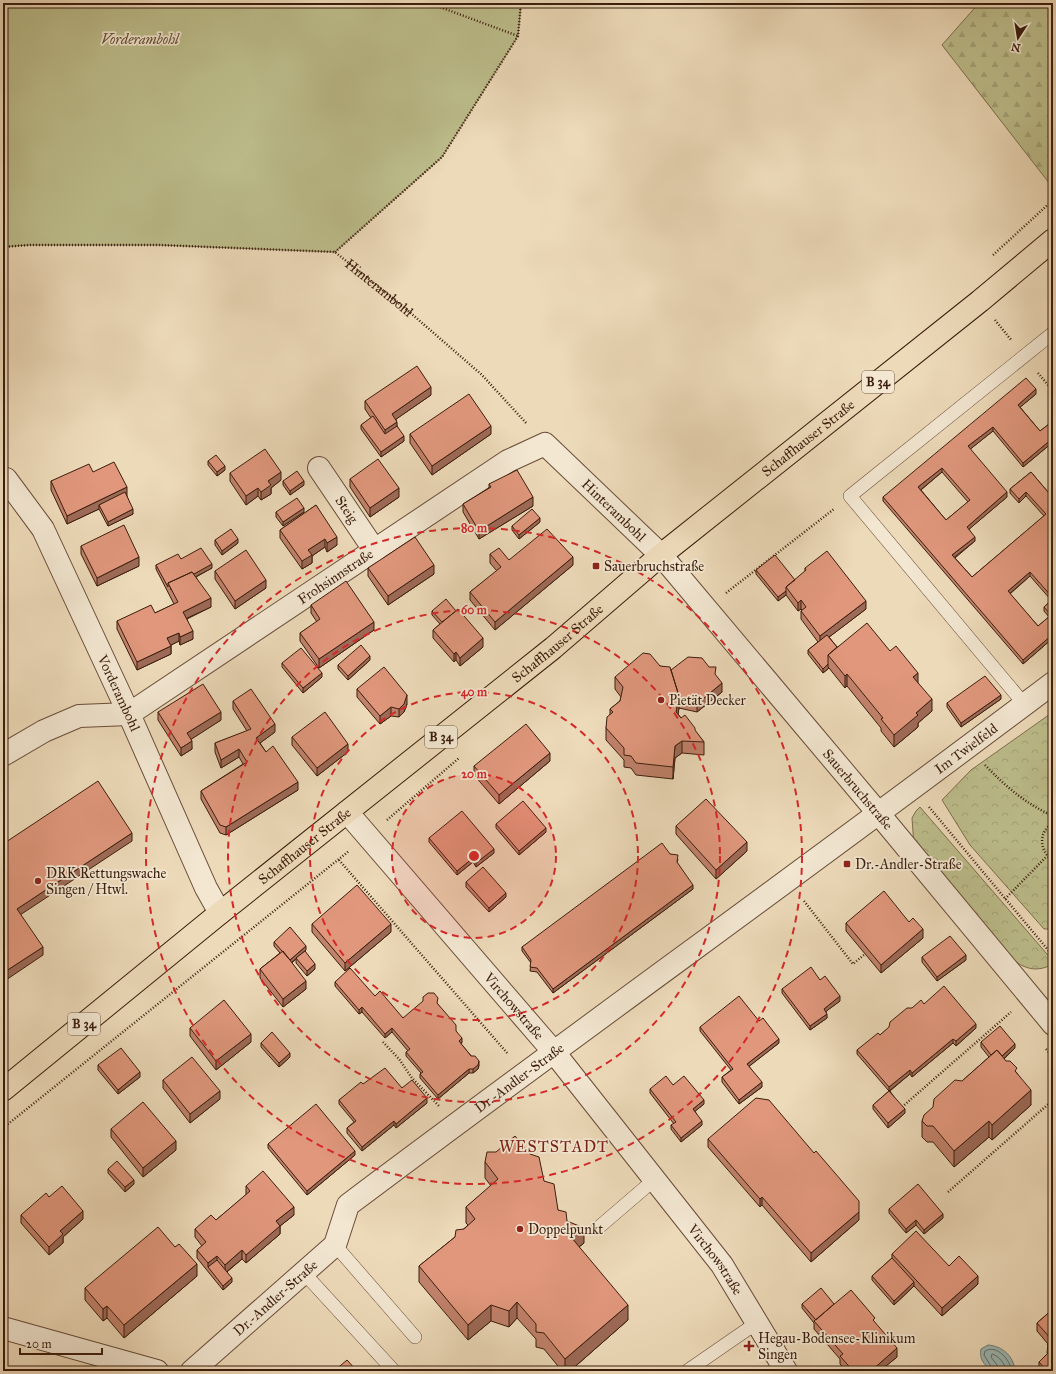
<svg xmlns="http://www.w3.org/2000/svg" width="1056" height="1374" font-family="'IM FELL Great Primer',serif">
<defs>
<pattern id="forest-firs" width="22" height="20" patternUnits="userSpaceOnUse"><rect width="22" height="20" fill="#bdbe8c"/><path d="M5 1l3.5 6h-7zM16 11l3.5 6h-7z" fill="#a3a378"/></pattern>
<pattern id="park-crowns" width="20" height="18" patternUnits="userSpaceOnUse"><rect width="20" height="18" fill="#bdbe8c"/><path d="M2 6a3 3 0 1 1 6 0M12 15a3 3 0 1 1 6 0" fill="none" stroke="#a3a378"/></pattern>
</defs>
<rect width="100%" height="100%" fill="#eddab9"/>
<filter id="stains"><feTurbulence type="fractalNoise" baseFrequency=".005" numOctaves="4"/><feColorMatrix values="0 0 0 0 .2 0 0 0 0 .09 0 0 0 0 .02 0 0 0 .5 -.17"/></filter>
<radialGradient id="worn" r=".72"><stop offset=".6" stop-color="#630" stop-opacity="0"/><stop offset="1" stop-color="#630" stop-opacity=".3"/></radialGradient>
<path fill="#bdbe8c" stroke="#7c6e4c" d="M3 3H521L518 36 442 157 335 252 159 245H29L3 247Z"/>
<path fill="url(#forest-firs)" stroke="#7c6e4c" d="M979 3H1053V188L942 45Z"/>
<path fill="url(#park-crowns)" stroke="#7c6e4c" d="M1053 712V929H1044L970 845 942 800 971 770Z
M920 807 1053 961V964C1038 972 1027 970 1013 960L914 846 912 818 916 811Z"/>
<path fill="#9bb9b7" stroke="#757b73" d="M988 1345C1002 1346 1014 1356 1015 1371H991C984 1364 979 1359 981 1349Z"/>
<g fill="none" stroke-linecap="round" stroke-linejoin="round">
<path stroke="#6b6b62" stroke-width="1" d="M994 1371 984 1355 985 1351C997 1344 1010 1360 1012 1371
M999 1371 997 1365 991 1357 992 1354C999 1356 1005 1364 1007 1371"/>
<defs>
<path id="service" d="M1025 705 850 496 1053 333
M598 1228 655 1179
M335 1245 415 1337
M304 1273 394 1371
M687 1371 758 1322"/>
<g id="minor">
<path id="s2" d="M319 468 375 551"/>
<path id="s3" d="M6 479 43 529 129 714 206 888 220 913"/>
<path id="s4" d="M129 714 508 461 545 444 661 555 879 814 1053 1024"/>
<path d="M3 755 44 731 79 716 129 714"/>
<path id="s5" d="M347 812 553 1051 722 1265 786 1371"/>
<path d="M3 1328 157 1371"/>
<path id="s6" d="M192 1371 335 1245 348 1205C582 1029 820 859 1053 683"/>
</g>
<g id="primary">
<path id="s7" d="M3 1090 220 913 553 648 661 555 980 301 1053 240"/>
</g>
</defs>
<use href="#service" stroke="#684c38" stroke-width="14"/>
<use href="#minor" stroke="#684c38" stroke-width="24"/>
<use href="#primary" stroke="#3b1d0d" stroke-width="24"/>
<g stroke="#3b1d0d" stroke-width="2.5" stroke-dasharray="1 2" stroke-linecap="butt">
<path d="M429 3 518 36"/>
<path id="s1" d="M3 247 29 245H159L335 252 406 309 482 375 527 424"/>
<path d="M335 252 442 157 518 36 521 3"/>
<path d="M993 255 1053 200"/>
<path d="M995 320 1012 341"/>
<path d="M1038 373 1053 391"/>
<path d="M726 593 834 509"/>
<path d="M985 765C1005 786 1026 804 1053 816"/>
<path d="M929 807 1053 956"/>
<path d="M387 820 459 758"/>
<path d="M1053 823C1037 833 1040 851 1053 861"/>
<path d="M339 860 508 1054"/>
<path d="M1005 899 1047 856"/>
<path d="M804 901 853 964 865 954"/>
<path d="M383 1042 399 1059 412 1078 439 1106"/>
<path d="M1046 1049 1053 1057"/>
<path d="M902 1107 1011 1012"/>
<path d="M3 1128 349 851"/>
<path d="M948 1192 1053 1100"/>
</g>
<use href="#service" stroke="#f3e7d2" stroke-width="13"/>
<use href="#minor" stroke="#f3e7d2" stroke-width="22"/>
<use href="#primary" stroke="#eddab9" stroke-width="22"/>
</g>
<path fill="#c1826b" stroke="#3b1d0d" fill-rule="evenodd" d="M1036 394 1020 407 1040 431 1053 421V442L1023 467 993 431 970 449 1007 497 969 529 975 541 955 558 972 577 1044 516 1026 496 1019 503 1010 493V489L1031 472 1053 498V638L1023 664 883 501V497ZM942 472 968 502 946 520 921 490ZM1030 576 1051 600 1044 607V611L1049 617 1038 626 1010 594Z
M431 395 396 419 397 426 404 441 381 457 361 429V425L371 418 365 409V401Z
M410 434H491L432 475 410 443Z
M208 461 225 470 217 476 208 465Z
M93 472 127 496 133 514 108 526 99 509 67 524 51 490V481Z
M230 473 281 480 271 488V494L261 500 258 496 246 505 230 481Z
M350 479 399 497 370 517 350 487Z
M283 481 304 485 290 495 283 485Z
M489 484 533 506 479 539 463 512V504L489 488Z
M316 505 337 545 327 552 325 547 312 556V563L302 569 280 538V530Z
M276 512H304L283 526 276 517Z
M540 522 519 539 512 530V526Z
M215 540 238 543 222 555 215 545Z
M81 546 139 566 97 586 81 554Z
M490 554 509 560 573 565 495 630 470 600V592L497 571 490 563Z
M181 559 212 568 196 577 211 607 187 619 193 639 180 645 179 641 171 645V654L137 670 117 629V621L155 613 174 604 156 569V565Z
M368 568 434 574 388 605 368 576Z
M805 568 866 609 829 637 837 647 890 651 918 683 932 711 918 723V727L894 747 881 731V728L847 686 845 688 829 668 823 673 808 654V650L818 642 801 619V611L802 610 801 609 798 611 786 595 778 601 756 574V570L795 580 805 572Z
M215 571 266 588 235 609 215 579Z
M311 605 374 630 319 668 300 641V633L317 622 311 613Z
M432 611 483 647 460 666 456 660 454 662 433 638V630L440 624 432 615Z
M370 660 348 680 338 669V665Z
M282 663 322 677 303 693 282 667Z
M660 666 671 670 716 676 722 692 697 712 679 708 678 714 681 718 695 731 704 742V755L682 753 675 758 673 779 636 775 631 768 624 767V760L606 740V728L610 715V709L620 701 621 697 615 689V677Z
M357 689 407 704 404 712 399 717 391 716 380 724 357 697Z
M1001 699 961 727 947 707V703Z
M233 701 275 732 260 743 266 752 298 790 226 835 220 833 201 799V791L243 764 239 757 221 768 215 752V743L247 731 233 709Z
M158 712 221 720 191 739 192 749 181 756 158 720Z
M292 737 348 752 317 776 292 745Z
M550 761 499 804 474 775V766Z
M496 824 546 832 519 855 496 828Z
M676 826 747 851 716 879 676 834Z
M429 838 494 853 476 867 473 862 457 875 429 842Z
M670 854 678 859 677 863 693 889 553 993 537 972 530 971 531 963 522 951V947Z
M466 882 506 897 489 912 466 887Z
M909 922 923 938 881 973 846 931V923Z
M312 924 391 932 345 971 312 932Z
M274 942 306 950 300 956 315 969 307 976 296 963V959L292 963 306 989 283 1007 260 978V969L280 953 274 946Z
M922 957 966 960 937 981 922 962Z
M820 980 840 1001 826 1011 827 1018 810 1030 782 993V989Z
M335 982 375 996 403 1018 437 1003 456 1031 462 1042 461 1044 479 1065 478 1069 473 1073H469L438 1099 420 1078V1074L421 1073 406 1056V1052L408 1051 392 1032 385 1038 362 1012 359 1014 335 986Z
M924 1004 976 1028 956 1046 953 1043 912 1077 910 1074 890 1091 905 1113 888 1128 873 1109V1105L889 1091 857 1054V1050L880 1035 912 1008Z
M759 1021 779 1043 749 1066 762 1087 739 1104 722 1082V1077L731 1070 700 1031V1027Z
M190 1028 251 1042 216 1070 190 1036Z
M981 1042 1015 1048 1004 1059 1017 1073 1031 1105 992 1140 989 1137 954 1167 933 1142H927L922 1137V1121L962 1081 989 1057 981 1047Z
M261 1043 290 1057 279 1067 261 1047Z
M98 1065 140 1077 118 1094 98 1070Z
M163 1080 220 1099 190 1123 163 1088Z
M363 1084 402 1088 427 1103 396 1128 394 1125 362 1151 347 1133V1128L354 1122 339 1104V1100Z
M673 1085 704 1104 695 1111 702 1125 681 1142 671 1129V1125L674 1124 650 1093V1089Z
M111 1129 176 1150 143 1177 111 1137Z
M708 1139 859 1220 811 1262 762 1205 760 1207 708 1147Z
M268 1144 355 1155 307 1195 268 1148Z
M485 1162 544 1181 558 1210 584 1243 579 1247 628 1320 570 1371H562L544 1349 536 1347V1339L517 1318 509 1327 491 1321 468 1340 419 1282V1266L455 1237 468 1225 466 1223V1207L491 1186 485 1178Z
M1053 1163V1175L1049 1171V1166Z
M108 1169 134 1184 125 1192 108 1173Z
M246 1186 294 1215 280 1226V1234L246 1263 242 1259 227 1272 232 1282 223 1290 197 1258V1250L202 1246 195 1237V1229L216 1220 246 1195Z
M49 1197 83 1219 63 1237V1243L49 1255 21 1223V1215Z
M889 1209 943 1218 924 1234 916 1225 906 1233 889 1213Z
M175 1247 197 1276 124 1338 107 1318 103 1321 85 1300V1288Z
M892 1254 949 1266 978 1284 942 1316 914 1286 894 1305 872 1280V1276L892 1258Z
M802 1304H834L875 1323 897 1357 882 1369 884 1371H846L840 1364V1359L814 1329V1323L802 1308Z
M1053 1309V1371H1043L1039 1366V1362L1048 1353H1047L1048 1344 1037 1331V1323Z"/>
<path fill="#9d6a57" stroke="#3b1d0d" d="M431 387V395L392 422V414Z
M1036 389V394L1018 409V405Z
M397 422V430L385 438V430Z
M491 426V434L432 475V466Z
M993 427V431L968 451V446Z
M404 436V441L381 457V452Z
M1053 438V442L1023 467V463Z
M225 466V470L217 476V472Z
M942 468V472L918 492V487Z
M281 472V480L271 488V494L261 500V492L268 481Z
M304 481V485L290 495V491Z
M127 487V496L99 505V509L67 524V516Z
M258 488V496L246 505V496Z
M399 488V497L370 517V508Z
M1007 492V497L967 531V527Z
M1026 492V496L1019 503V499Z
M533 497V506L479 539V531Z
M304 508V512L283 526V522Z
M133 509V514L108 526V522Z
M540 518V522L519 539V535Z
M337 537V545L327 552V543Z
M975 537V541L952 559V555Z
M238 539V543L222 555V551Z
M325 539V547L312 556V563L302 569V561L308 550Z
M139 557V566L97 586V578Z
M573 557V565L495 630V622Z
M212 564V568L171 590 170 586Z
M434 565V574L388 605V596Z
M1030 572V576L1008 595V591Z
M266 580V588L235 609V601Z
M786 591V595L778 601V597Z
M211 598V607L183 620V612Z
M801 600V609L798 611V603Z
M866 601V609L820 644V636Z
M374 622V630L319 668V659Z
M193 631V639L180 645V637Z
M179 633V641L167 647V638Z
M1053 634V638L1023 664V660Z
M483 638V647L460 666V658Z
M171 646V654L137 670V662Z
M456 652V660L454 662V654Z
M370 656V660L348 680V676Z
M828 664V667L829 668 823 673V669Z
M322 673V677L303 693V688Z
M918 673V685L913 677Z
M847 674V686L845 688V676Z
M722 683V692L697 712V704Z
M407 695V704L404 712 399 717V709Z
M1001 695V699L961 727V723Z
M679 696V708L676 724V712Z
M932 699V711L918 723V727L894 747V735L916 713Z
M391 707V716L380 724V716Z
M221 712V720L187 742V733Z
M275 724V732L256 746V738Z
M192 741V749L181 756V748Z
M682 741V753L675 758 673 779V767L675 746Z
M348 744V752L317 776V768Z
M239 749V757L221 768V760Z
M550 753V761L499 804V795Z
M298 782V790L226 835V827Z
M546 828V832L519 855V851Z
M132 833V841L17 917V909Z
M747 842V851L716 879V870Z
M494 849V853L476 867V863Z
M473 858V862L457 875V871Z
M693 885V889L553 993V989Z
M506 893V897L489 912V908Z
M391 924V932L345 971V963Z
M923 929V938L881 973V965Z
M306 946V950L290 964V960Z
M43 947V955L3 982V973Z
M966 955V960L937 981V977Z
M315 964V969L307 976V971Z
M306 981V989L283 1007V999Z
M840 996V1001L824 1013V1009Z
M362 1007V1012L359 1014V1010Z
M827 1014V1018L810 1030V1026Z
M976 1024V1028L956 1046V1041Z
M392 1028V1032L385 1038V1034Z
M251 1034V1042L216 1070V1061Z
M462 1038V1042L459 1046V1041Z
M779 1039V1043L747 1068V1064Z
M953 1039V1043L912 1077V1073Z
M1015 1044V1048L997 1065V1061Z
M290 1053V1057L279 1067V1063Z
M479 1061V1065L478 1069 473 1073V1069Z
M469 1069V1073L438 1099V1095Z
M910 1070V1074L889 1091V1087Z
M140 1072V1077L118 1094V1090Z
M762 1082V1087L739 1104V1100Z
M1031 1090V1105L992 1140V1125Z
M220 1091V1099L190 1123V1114Z
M427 1098V1103L396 1128V1124Z
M704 1100V1104L693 1113V1109Z
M905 1109V1113L888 1128V1123Z
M394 1121V1125L362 1151V1147Z
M702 1121V1125L681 1142V1138Z
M989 1121V1137L954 1167V1151Z
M176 1141V1150L143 1177V1168Z
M355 1151V1155L307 1195V1191Z
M134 1180V1184L125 1192V1187Z
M762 1197V1205L760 1207V1199Z
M294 1207V1215L280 1226V1234L246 1263V1255L276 1221Z
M83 1211V1219L63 1237V1243L49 1255V1247L60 1231Z
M859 1212V1220L811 1262V1253Z
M943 1214V1218L924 1234V1230Z
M916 1220V1225L906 1233V1229Z
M584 1228V1243L571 1253V1237Z
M242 1250V1259L225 1273V1265Z
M217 1256V1264L208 1267V1263Z
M197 1264V1276L124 1338V1325Z
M978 1276V1284L942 1316V1308Z
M232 1278V1282L223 1290V1286Z
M914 1282V1286L894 1305V1301Z
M517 1302V1318L509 1327V1311Z
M491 1305V1321L468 1340V1325Z
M628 1305V1320L570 1371H565V1359Z
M107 1306V1318L103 1321V1309Z
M897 1348V1357L880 1371H871Z"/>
<path fill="#e0977c" stroke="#3b1d0d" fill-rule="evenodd" d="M417 366 431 387 392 414 397 422 385 430 365 401Z
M1026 378 1036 389 1018 405 1040 431 1053 421V438L1023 463 993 427 968 446 1007 492 967 527 975 537 952 555 972 577 1046 514 1026 492 1019 499 1010 489 1031 472 1053 498V598L1030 572 1008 591 1038 626 1051 615 1044 607 1053 599V634L1023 660 883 497ZM942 468 970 500 946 520 918 487Z
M469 394 491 426 432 466 410 434Z
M373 416 385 434 397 426 404 436 381 452 361 425Z
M265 449 281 472 268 481 271 485 261 492 258 488 246 496 230 473Z
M216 455 225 466 217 472 208 461Z
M378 459 399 488 370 508 350 479Z
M114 462 127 487 67 516 51 481 89 464 93 472Z
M517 470 533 497 479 531 463 504 491 487 489 484Z
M297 471 304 481 290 491 283 481Z
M125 492 133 509 108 522 99 505Z
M297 498 304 508 283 522 276 512Z
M316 505 337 537 327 543 325 539 308 550 312 555 302 561 280 530Z
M532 509 540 518 519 535 512 526Z
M124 525 139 557 97 578 81 546Z
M231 529 238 539 222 551 215 540Z
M547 529 573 557 495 622 470 592 501 567 490 554 499 548 509 560Z
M415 537 434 565 388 596 368 568Z
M201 548 212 564 194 574 192 572 168 583V587L156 565 178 554 181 559Z
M246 550 266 580 235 601 215 571Z
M827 551 866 601 820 636 801 611 806 607 801 600 798 603 786 587 806 570 805 568Z
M775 555 795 580 786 587V591L778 597 756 570Z
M192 572 211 598 183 612 193 631 180 637 179 633 167 638 171 646 137 662 117 621 151 605 155 613 178 602 168 583Z
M346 581 374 622 319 659 300 633 320 619 311 605Z
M446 599 456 611 442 622 432 611Z
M458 609 483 638 460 658 456 652 454 654 433 630Z
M867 623 890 651 896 646 918 673 913 677 932 699 916 713 918 715 894 735 881 719 883 718 847 674 845 676 828 655Z
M827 635 837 647 828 655V664L823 669 808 650Z
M361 645 370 656 348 676 338 665Z
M301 648 322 673 303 688 282 663Z
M643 653 650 654 660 666 670 667 679 696 676 712 681 718 685 715 695 728V730L704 742 682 741 675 746 673 767 636 763 631 756 624 755V748L606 728 607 717 613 712 610 709 620 701 623 687 615 677Z
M688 657 702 658 709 667H716L715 674 722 683 697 704 679 700V696L671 670Z
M384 667 407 695 404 704 399 709 391 707 380 716 357 689Z
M985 676 1001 695 961 723 947 703Z
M203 684 221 712 187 733 192 741 181 748 158 712Z
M251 689 275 724 256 738 266 752 273 746 298 782 226 827 220 825 201 791 247 762 239 749 221 760 215 743 251 729 233 701Z
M325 712 348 744 317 768 292 737Z
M526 724 550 753 499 795 474 766Z
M98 781 132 833 17 909 43 947 3 973V844Z
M706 799 747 842 716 870 676 826Z
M523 801 546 828 519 851 496 824Z
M462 811 494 849 476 863 473 858 457 871 429 838Z
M662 843 670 854 678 855 677 862 693 885 553 989 537 968 530 967 531 960 522 947Z
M483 867 506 893 489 908 466 882Z
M357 885 391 924 345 963 312 924Z
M884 891 909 922 913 918 923 929 881 965 846 923Z
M290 927 306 946 290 960 274 942Z
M950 936 966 955 937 977 922 957Z
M283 951 306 981 283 999 260 969Z
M305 951 315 964 307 971 296 958Z
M811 967 820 980 825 976 840 996 824 1009 827 1014 810 1026 782 989Z
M350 968 375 996 380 991 403 1018 423 1001V997L428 993H434L438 998 437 1003 456 1025V1031L462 1038 459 1041 471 1056H475L479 1061 478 1065 473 1069H469L438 1095 420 1074 423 1072 406 1052 410 1049 392 1028 385 1034 362 1007 359 1010 335 982Z
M944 986 976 1024 956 1041 953 1039 912 1073 910 1070 889 1087 857 1050 878 1033 880 1035 889 1027 890 1022 907 1008H912L921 1000 924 1004Z
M739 996 759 1021 763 1018 779 1039 747 1064 762 1082 739 1100 722 1077 733 1069 700 1027Z
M224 1000 251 1034 216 1061 190 1028Z
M1000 1026 1015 1044 1002 1056 997 1050 991 1055 981 1042Z
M272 1032 290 1053 279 1063 261 1043Z
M121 1048 140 1072 118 1090 98 1065Z
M997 1050 1006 1061H1010L1017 1068 1015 1071 1031 1090 992 1125 989 1121 954 1151 933 1126H927L922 1121 924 1115 933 1107 934 1099 955 1080 962 1081Z
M192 1057 220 1091 190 1114 163 1080Z
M385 1068 402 1088 412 1080 427 1098 396 1124 394 1121 362 1147 347 1128 356 1121 339 1100 361 1082 363 1084Z
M666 1076 673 1085 684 1076 704 1100 693 1109 702 1121 681 1138 671 1125 676 1122 650 1089Z
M889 1091 905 1109 888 1123 873 1105Z
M756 1098 769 1100 814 1153 816 1151 859 1201V1212L811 1253 762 1197 760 1199 708 1139Z
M143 1102 176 1141 143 1168 111 1129Z
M316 1104 355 1151 307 1191 268 1144Z
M515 1136 530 1154 539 1157 544 1181 554 1184 558 1210 566 1212 567 1221 584 1228 571 1237 628 1305 565 1359 544 1333 536 1332V1324L517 1302 509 1311 491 1305 468 1325 419 1266 455 1237 456 1230 464 1229 475 1219 466 1207 498 1179 485 1162 487 1152H496Z
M117 1161 134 1180 125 1187 108 1169Z
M1053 1163V1171L1049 1166Z
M263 1171 294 1207 276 1221 280 1226 246 1255 242 1250 225 1265 217 1256 208 1263 197 1250 206 1242 195 1229 211 1215 216 1220 250 1191 246 1186Z
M918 1184 943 1214 924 1230 916 1220 906 1229 889 1209Z
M62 1186 83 1211 60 1231 63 1234 49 1247 21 1215 46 1193 49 1197Z
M158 1227 175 1247 179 1244 197 1264 124 1325 107 1306 103 1309 85 1288Z
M916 1231 949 1266 959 1256 978 1276 942 1308 892 1254Z
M892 1258 914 1282 894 1301 872 1276Z
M217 1260 232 1278 223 1286 208 1267Z
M821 1288 834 1304 816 1320 802 1304Z
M851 1290 875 1318 873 1320 897 1348 871 1371H853L840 1356 843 1354 814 1321Z
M1053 1309V1351L1047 1344 1052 1340 1037 1323Z
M1050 1351 1053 1355V1371H1047L1039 1362Z
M347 1360 357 1371H334Z
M880 1367 884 1371H876Z"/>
<circle cx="474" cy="856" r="82" fill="#d62828" fill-opacity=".12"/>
<g fill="none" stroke="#d62828" stroke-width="2" stroke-dasharray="7 5">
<circle cx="474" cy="856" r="82"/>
<circle cx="474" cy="856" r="164"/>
<circle cx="474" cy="856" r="246"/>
<circle cx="474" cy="856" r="328"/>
</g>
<g fill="#8f2418" stroke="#f3e7d2" stroke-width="1.5">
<rect x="592" y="562" width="8" height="8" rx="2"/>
<circle cx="661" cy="700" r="4"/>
<rect x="843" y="860" width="8" height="8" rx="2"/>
<circle cx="38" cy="881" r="4"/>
<circle cx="520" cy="1229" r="4"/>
<path d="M747 1340h4v4h4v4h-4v4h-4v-4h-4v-4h4z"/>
</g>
<g text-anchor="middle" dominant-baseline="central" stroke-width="3.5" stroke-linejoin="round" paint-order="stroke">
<g fill="#f3e7d2" stroke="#725a48" stroke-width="1">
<rect x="862" y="371" width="32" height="22" rx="3"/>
<rect x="425" y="726" width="32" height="22" rx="3"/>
<rect x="68" y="1013" width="32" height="22" rx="3"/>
</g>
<g font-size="13" font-weight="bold" fill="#3b1d0d">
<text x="878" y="382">B 34</text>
<text x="441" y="737">B 34</text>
<text x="84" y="1024">B 34</text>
</g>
<g font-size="14" font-style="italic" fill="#624d33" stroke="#f3e7d2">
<text x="140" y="39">Vorderambohl</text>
</g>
<g font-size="14" fill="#3b1d0d" stroke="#f3e7d2">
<text stroke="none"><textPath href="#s1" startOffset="389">Hinterambohl</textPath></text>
<text stroke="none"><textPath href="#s7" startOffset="1036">Schaffhauser Straße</textPath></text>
<text stroke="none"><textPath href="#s2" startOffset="50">Steig</textPath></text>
<text stroke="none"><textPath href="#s4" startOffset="592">Hinterambohl</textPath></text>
<text stroke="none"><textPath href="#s4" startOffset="248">Frohsinnstraße</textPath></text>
<text stroke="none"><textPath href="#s7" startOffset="712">Schaffhauser Straße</textPath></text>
<text stroke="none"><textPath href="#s3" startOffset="243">Vorderambohl</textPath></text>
<text stroke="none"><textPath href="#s6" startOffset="1001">Im Twielfeld</textPath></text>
<text stroke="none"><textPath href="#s4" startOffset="963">Sauerbruchstraße</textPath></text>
<text stroke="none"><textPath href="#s7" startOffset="388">Schaffhauser Straße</textPath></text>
<text stroke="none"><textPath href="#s5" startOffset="256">Virchowstraße</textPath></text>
<text stroke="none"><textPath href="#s6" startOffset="446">Dr.-Andler-Straße</textPath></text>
<text stroke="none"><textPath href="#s5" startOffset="580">Virchowstraße</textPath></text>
<text stroke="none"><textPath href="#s6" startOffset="111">Dr.-Andler-Straße</textPath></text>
</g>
<g font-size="14" fill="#3b1d0d" stroke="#f3e7d2" text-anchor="start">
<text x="604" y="566">Sauerbruchstraße</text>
<text x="669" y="700">Pietät Decker</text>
<text x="855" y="864">Dr.-Andler-Straße</text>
<text x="46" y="873">DRK Rettungswache<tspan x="46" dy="16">Singen / Htwl.</tspan></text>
<text x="528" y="1229">Doppelpunkt</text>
<text x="758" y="1338">Hegau-Bodensee-Klinikum<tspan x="758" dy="16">Singen</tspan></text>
</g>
<g font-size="16" letter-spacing="1" fill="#7a1f14" stroke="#f3e7d2">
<text x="554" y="1146">WESTSTADT</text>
</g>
</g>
<circle cx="474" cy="856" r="6" fill="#d62828" stroke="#f3e7d2" stroke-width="2"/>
<g font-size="12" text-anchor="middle" font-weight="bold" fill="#d62828" stroke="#f3e7d2" stroke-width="3.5" stroke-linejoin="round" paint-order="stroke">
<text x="474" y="532">80 m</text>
<text x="474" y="614">60 m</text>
<text x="474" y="696">40 m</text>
<text x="474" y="778">20 m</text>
</g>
<rect width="1056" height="1374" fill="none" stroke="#eddab9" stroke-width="16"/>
<rect x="4" y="4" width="1048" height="1366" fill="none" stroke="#3b1d0d" stroke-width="2"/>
<rect x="8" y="8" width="1040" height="1358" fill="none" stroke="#3b1d0d"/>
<g transform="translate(1018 38) rotate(192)" stroke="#f3e7d2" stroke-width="3" paint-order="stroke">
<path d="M0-3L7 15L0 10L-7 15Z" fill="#3b1d0d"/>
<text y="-6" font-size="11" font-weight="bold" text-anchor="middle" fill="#3b1d0d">N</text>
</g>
<path d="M20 1348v6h82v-6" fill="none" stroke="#3b1d0d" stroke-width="2"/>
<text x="26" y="1348" font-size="12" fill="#3b1d0d" stroke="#f3e7d2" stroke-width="3" paint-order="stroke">20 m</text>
<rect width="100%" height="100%" filter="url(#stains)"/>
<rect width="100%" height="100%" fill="url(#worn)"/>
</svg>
